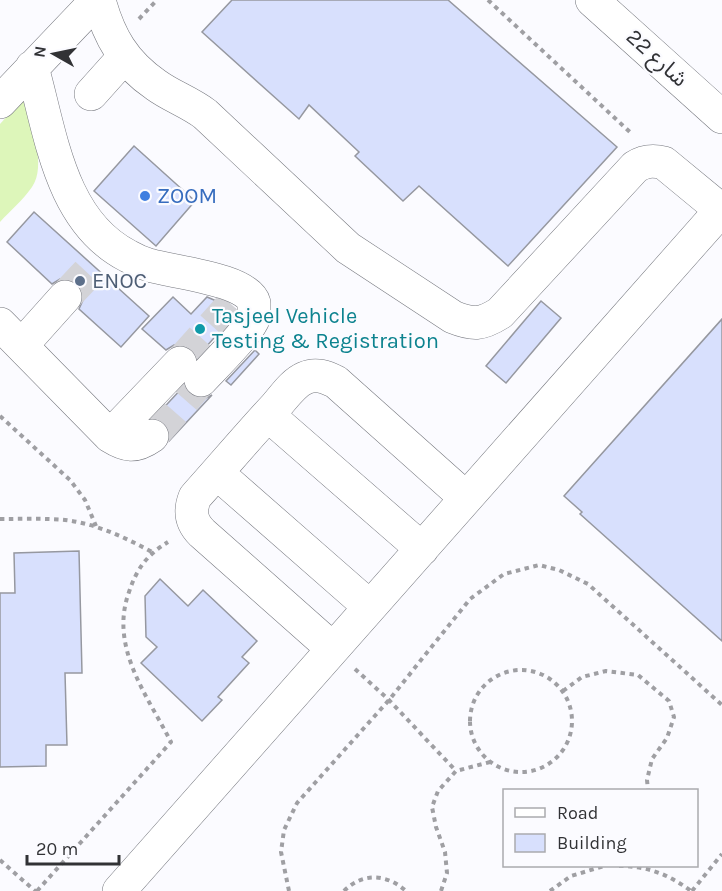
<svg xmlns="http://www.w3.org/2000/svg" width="722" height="891" font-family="Karla,'Noto Sans Arabic',sans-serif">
<rect width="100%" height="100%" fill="#fbfbff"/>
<path fill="#ddf6ba" d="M21 101H25C31 124 47 166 32 187 23 200 10 211 0 222V124Z"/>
<path fill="#d8e0fd" stroke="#9698a0" stroke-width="1.5" d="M232 0H448L617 147 508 266 419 186 403 201 355 156 359 152 309 105 299 119 202 32Z
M134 146 195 201 156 246 94 191Z
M34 212 149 316 121 347 79 309 83 300V291L78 283 68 279H60L52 284 7 242Z
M173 297 191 314 207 297 235 309V313L230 320 197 357 193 349 184 345H174L166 350 142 329Z
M541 301 561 318 506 383 486 366Z
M722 319V641L580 514 582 512 564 496Z
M255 350 259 354 231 385 226 381Z
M184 386 189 394 196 398H206L212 395 170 440 171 435 167 425 161 420 154 418Z
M79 551 82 673H65L67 745H46V766L0 767V593H15L14 553Z
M160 579 188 606 203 590 257 641 242 657 249 663 218 697 222 700 202 721 141 663 157 647 146 637 145 596Z"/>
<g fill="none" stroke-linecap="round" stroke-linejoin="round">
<path stroke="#d3d3d7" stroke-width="33" stroke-dasharray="33 16" stroke-linecap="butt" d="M65 297 94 266
M180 363 232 305
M152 436 201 380"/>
<defs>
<path id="minor" d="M99 0C109 37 124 63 156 85 171 96 189 102 205 114L348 248 453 317C473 325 481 325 500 313L635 167C644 161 652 160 664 163L721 210
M592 0 722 117
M32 67C51 134 60 221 128 256 135 260 142 263 149 265 171 272 248 279 254 303 254 306 254 314 254 317 249 332 213 367 201 380
M91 94 125 56
M0 102 97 0
M0 324 110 436C126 446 135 448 152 436
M22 345 65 297
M268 415 422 549
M110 436 180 363
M217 473 370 607
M333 649 202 533C191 522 189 512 195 497 222 467 248 436 275 407 284 397 293 383 305 378 316 373 326 377 336 382L466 498
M119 891 722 209"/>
</defs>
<use href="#minor" stroke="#76787f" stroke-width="34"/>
<path stroke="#9f9fa3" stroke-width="4" stroke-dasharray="4.5 4.5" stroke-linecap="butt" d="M488 0 632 134
M139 19 157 0
M0 416 70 480 85 500 96 526
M0 519C21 519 44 518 65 520 97 524 124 537 152 552
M355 669 389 700 456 771
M470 721a51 51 0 1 1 102 0a51 51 0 1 1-102 0Z
M563 691 582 677 606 671 638 675 669 701 674 717 667 738 652 759 647 780 648 790
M0 860 35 891
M619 866C647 866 668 874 691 891
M37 891 171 742C147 695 109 647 129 592 137 568 147 555 168 542
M289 891 281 852 284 830 297 803 389 700 470 599 504 574 539 565 559 570 588 584 722 705
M344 891C363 872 387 874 406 891
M441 891 447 873 445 852 436 827 432 807 438 791 456 771 490 762
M550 891 571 876 604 866
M692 891 722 854"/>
<use href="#minor" stroke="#fff" stroke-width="33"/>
</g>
<circle fill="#3f7fe0" stroke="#fbfbff" stroke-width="2" cx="145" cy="196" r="6"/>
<circle fill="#5c6f8a" stroke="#fbfbff" stroke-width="2" cx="80" cy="281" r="6"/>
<circle fill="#0f9aa8" stroke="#fbfbff" stroke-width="2" cx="200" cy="329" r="6"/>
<g text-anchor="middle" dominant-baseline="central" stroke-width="4.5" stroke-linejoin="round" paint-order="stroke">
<g font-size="22" fill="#313235" stroke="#fbfbff">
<text transform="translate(657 58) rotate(42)">شارع 22</text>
</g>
<g font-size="22" fill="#366cbe" stroke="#fbfbff" text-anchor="start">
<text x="157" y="196">ZOOM</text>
</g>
<g font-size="22" fill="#4e5e75" stroke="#fbfbff" text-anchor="start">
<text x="92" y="281">ENOC</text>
</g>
<g font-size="22" fill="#0d838f" stroke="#fbfbff" text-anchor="start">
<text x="212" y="316">Tasjeel Vehicle<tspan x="212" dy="25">Testing &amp; Registration</tspan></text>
</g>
</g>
<rect x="503" y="789" width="195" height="78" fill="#fbfbff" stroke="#aaabae" stroke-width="1.5"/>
<rect x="515" y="808" width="30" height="9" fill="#ffffff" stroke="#aaabae" stroke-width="1.5"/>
<text x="557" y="819" font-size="18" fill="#313235">Road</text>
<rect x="515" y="834" width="30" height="18" fill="#d8e0fd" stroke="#aaabae" stroke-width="1.5"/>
<text x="557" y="849" font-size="18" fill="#313235">Building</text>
<g transform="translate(54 54) rotate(279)" stroke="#fbfbff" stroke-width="4.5" paint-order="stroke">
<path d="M0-4.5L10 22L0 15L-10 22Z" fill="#313235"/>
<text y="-9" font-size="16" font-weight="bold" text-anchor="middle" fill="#313235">N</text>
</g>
<path d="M27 855v9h92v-9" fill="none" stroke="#313235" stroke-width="3"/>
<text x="36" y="855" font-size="18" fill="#313235" stroke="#fbfbff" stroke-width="4.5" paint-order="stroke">20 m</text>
</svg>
